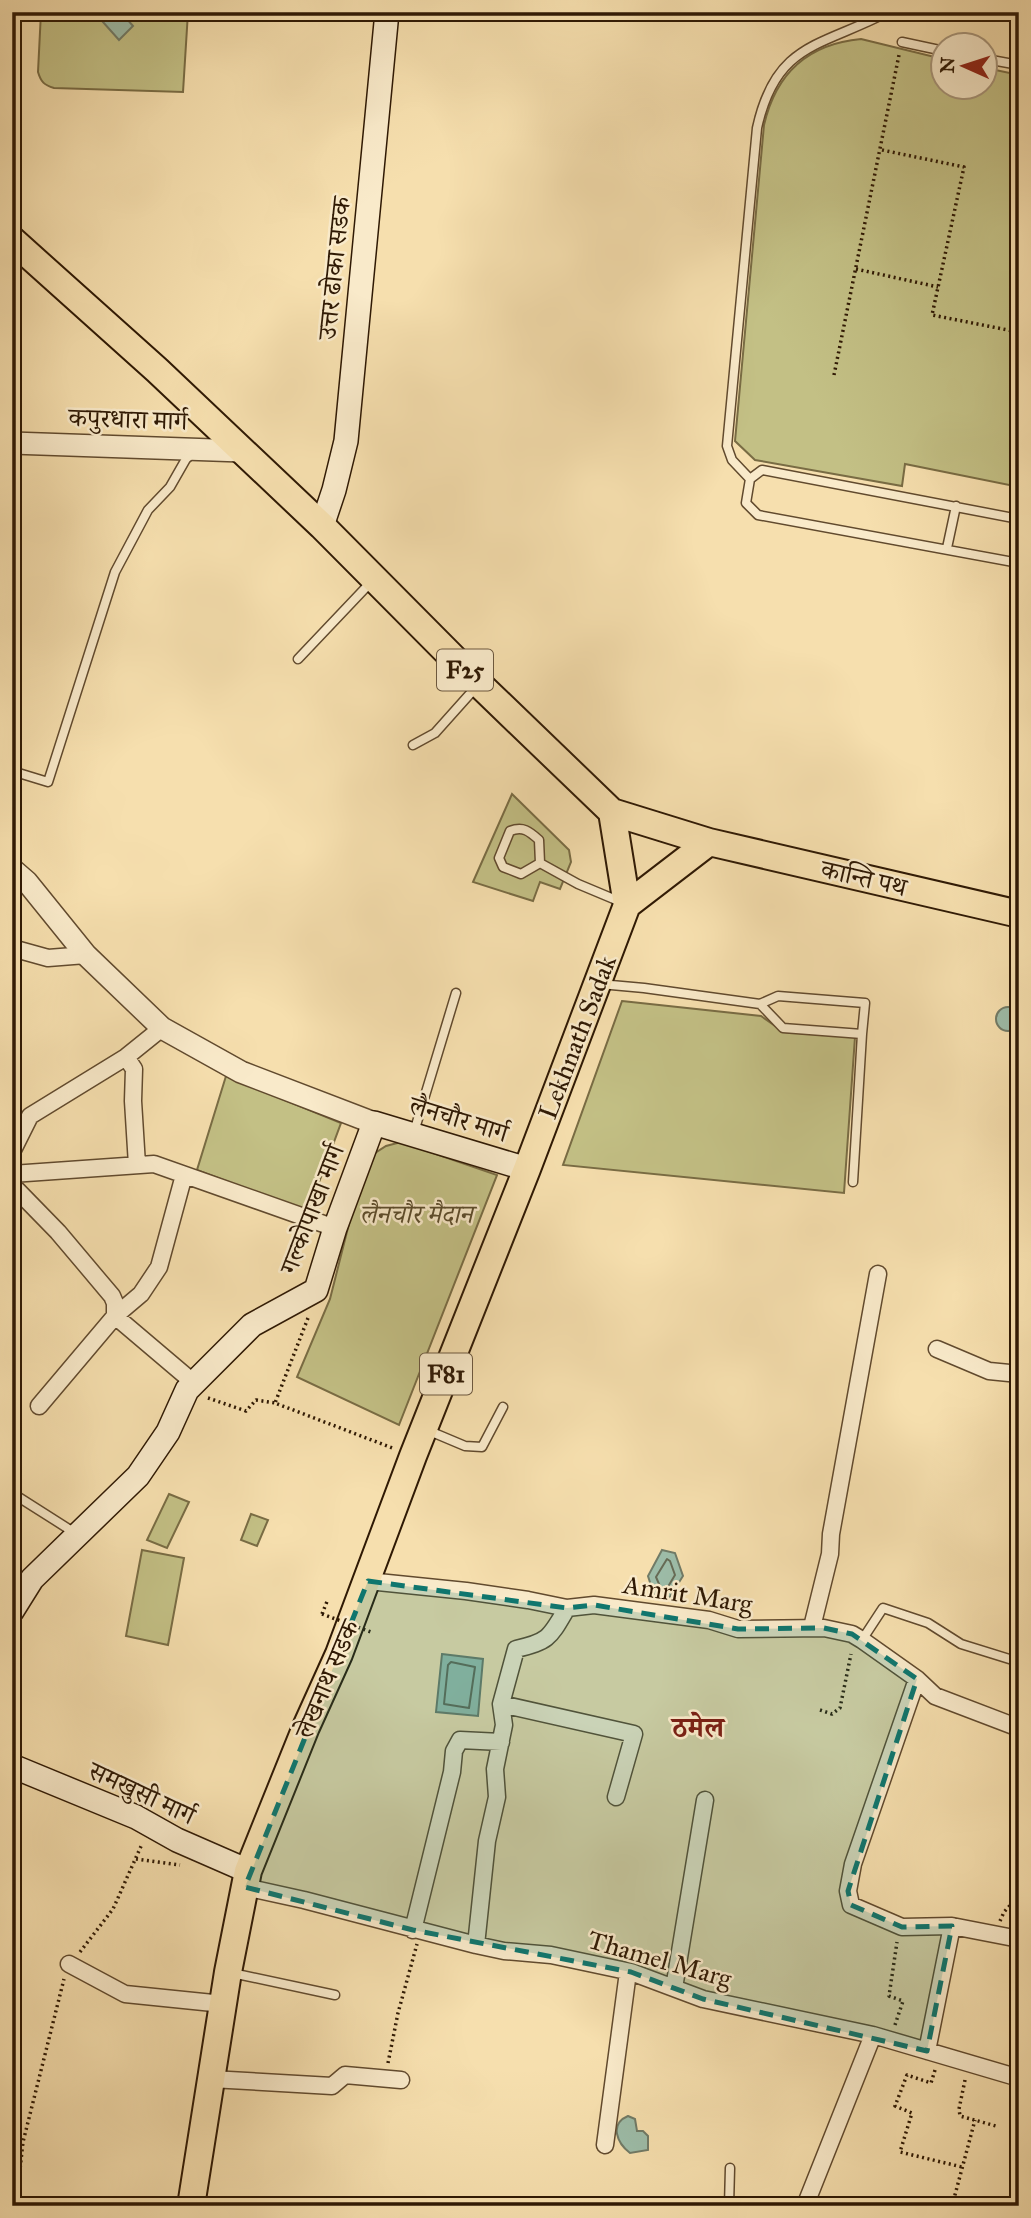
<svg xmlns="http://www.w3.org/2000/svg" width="1031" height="2218" font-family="'IM FELL Great Primer','Noto Serif Devanagari',serif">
<rect width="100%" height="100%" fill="#f6dfae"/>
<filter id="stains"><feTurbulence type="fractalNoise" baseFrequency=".00286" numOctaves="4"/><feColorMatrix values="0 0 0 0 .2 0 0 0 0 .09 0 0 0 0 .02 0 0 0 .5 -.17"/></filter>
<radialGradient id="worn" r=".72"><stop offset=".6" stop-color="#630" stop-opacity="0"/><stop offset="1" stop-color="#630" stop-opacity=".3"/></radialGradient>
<path fill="#c3c085" stroke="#796c44" stroke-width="2" d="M41 12H188L183 92 54 88C44 85 41 82 38 72Z
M861 39 943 59 944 88H986V68L1019 75V487L905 464 902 486 755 460 735 441 764 125C776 73 807 44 861 39Z
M512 794 569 850 571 862 560 889 540 882 533 901 473 882Z
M622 1001 761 1016 784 1032 855 1037 844 1193 563 1165Z
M226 1076 341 1123 308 1212 197 1170Z
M401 1142 497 1175 399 1425 297 1377 330 1299 353 1208 369 1157 386 1146Z
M169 1494 189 1502 167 1548 147 1540Z
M251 1514 268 1520 257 1546 241 1540Z
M142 1550 184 1558 168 1645 126 1636Z"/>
<path fill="#9dbda9" stroke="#717b67" stroke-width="2" d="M94 12H121L133 26 119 40Z
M996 1019a12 12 0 1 1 24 0a12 12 0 1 1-24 0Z
M662 1550 675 1553 683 1576 668 1600 655 1598 648 1576Z
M442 1654 483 1659 478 1716 436 1712Z
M628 2116 635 2119 637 2131H643L648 2136V2150L630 2153C617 2143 609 2124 628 2116Z"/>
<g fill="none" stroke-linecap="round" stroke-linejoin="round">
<path stroke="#666b56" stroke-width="2" d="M667 1559 670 1561 675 1575 666 1590 662 1591 656 1577Z
M451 1662 475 1667 469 1708 444 1704 448 1665Z"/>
<defs>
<path id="service" d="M902 42 944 51
M986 59 1019 65
M750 479 732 460 727 446 757 128C776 42 821 47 888 12
M1019 519 762 470 750 479 746 503 758 515 1019 563
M947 548 956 506
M298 659 372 581
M413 745 435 733 477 686
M12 771 48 782 115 572 148 510 170 487 186 459 192 454
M540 863 539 840C529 831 523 826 510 831L499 858 503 867 521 874 540 863 578 884 621 902
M600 984 644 988 760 1004 783 1028 862 1034 865 1003 778 996 760 1004
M414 1132 456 993
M853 1182 862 1034
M427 1430 465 1446 482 1447 503 1407
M12 1493 75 1533
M862 1640 883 1608 928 1623 961 1644 1019 1662
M232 1973 335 1995
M729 2206 730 2168"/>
<path id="minor" d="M12 948 48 958 86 955
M126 1057 134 1069 133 1101 137 1165
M12 1152 30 1116 126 1057 162 1028
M12 1174 154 1164 335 1228
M17 1190 58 1232 112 1296 115 1303V1316L194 1383
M937 1349 989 1371 1019 1374
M39 1406 115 1316 141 1294 159 1267 184 1175
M368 1581 466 1591 528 1600 567 1608 594 1605 709 1620 738 1629 824 1628 852 1634 862 1640 917 1679 935 1696 1019 1728
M812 1627 830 1554 831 1534 878 1274
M917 1679 853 1864 848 1891 851 1905 902 1927 952 1926 927 2051
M501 1704 634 1734 616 1797
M245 1887 304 1900 476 1945 504 1951 551 1955 631 1972 703 1999 873 2035 1019 2078
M952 1926 1019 1939
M413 1930 452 1772 454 1751 460 1740 501 1742
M476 1945 487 1841 497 1797 495 1769 504 1725 501 1704 516 1649C549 1642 550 1637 567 1608
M69 1964 125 1994 223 2004
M674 1988 705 1800
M211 2079 332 2086 345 2075 401 2080
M605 2145 628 1972
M805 2206 873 2035"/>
<path id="tertiary" d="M12 443 242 451
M12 869 27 882 86 955 162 1028 241 1072 374 1123"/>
<path id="secondary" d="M322 526 334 490 346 441 387 12
M12 1611 32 1579 138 1476 168 1432 187 1390 252 1325 316 1290 335 1228 374 1123 527 1169
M12 1766 136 1817 177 1840 248 1871"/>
<path id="primary" d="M12 240 157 370 322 526 479 684 612 812 709 842 1019 914
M627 905 709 842
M191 2206 228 1972 248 1871 306 1727 339 1654 413 1456 527 1169 627 905 612 812"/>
</defs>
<use href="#service" stroke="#614a2e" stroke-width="11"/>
<use href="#minor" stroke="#614a2e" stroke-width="19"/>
<use href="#tertiary" stroke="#614a2e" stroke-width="24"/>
<use href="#secondary" stroke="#2f1904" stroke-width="26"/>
<use href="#primary" stroke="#2f1904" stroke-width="30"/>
<path stroke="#2f1904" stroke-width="3.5" stroke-dasharray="2 3.5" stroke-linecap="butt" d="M882 150 964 167 932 315 1013 331 1019 317
M1019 212C1012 227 1011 242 1019 256
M856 269 938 287
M834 375 899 55
M308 1318 275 1403 395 1449
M208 1398 246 1411 256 1400 275 1403
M322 1614 328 1599
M820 1710 832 1714 840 1708 851 1654
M136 1859 180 1865
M1000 1921 1004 1912 1014 1901 1019 1875
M80 1952 113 1909 142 1844
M895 2025 903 2001 889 1996 897 1942
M388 2063 398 2013 417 1944
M935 2070 931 2083 907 2075 895 2106 912 2113 900 2152 962 2167
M965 2080 959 2109 960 2116 996 2126
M16 2206 23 2142 64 1979
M952 2206 975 2120"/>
<use href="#service" stroke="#f9eaca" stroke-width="8"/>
<use href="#minor" stroke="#f9eaca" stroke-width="16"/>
<use href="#tertiary" stroke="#f9eaca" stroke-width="21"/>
<use href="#secondary" stroke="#f9eaca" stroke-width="23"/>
<use href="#primary" stroke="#f6dfae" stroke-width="26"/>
<path stroke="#2f1904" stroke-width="3.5" stroke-dasharray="2 3.5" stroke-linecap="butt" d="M322 1614 371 1632"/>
</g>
<path fill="#0f766e" fill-opacity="0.2" stroke="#0f766e" stroke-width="5" stroke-dasharray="14 9" stroke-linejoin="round" d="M368 1581 567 1608 594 1605 738 1629 824 1628 852 1634 917 1679 848 1891 851 1905 902 1927 952 1926 927 2051 703 1999 631 1972 413 1930 245 1887Z"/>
<g text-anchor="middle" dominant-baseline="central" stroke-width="5" stroke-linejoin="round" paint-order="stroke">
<g fill="#f9eaca" stroke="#6c583f" stroke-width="2">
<rect x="437" y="649.5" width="56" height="41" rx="5"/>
<rect x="420" y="1353.5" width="52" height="41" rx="5"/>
</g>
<g font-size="24" font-weight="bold" fill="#2f1904">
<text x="465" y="670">F25</text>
<text x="446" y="1374">F81</text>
</g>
<g font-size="26" fill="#2f1904" stroke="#f9eaca">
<text transform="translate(334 268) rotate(-84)">उत्तर ढोका सडक</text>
<text transform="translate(128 419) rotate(2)">कपुरधारा मार्ग</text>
<text transform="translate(864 878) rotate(13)">कान्ति पथ</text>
<text transform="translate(577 1037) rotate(-69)">Lekhnath Sadak</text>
<text transform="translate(459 1119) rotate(17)">लैनचौर मार्ग</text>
<text transform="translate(312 1209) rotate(-69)">गल्कोपाखा मार्ग</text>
<text transform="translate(688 1594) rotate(9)">Amrit Marg</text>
<text transform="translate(327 1679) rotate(-67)">लेखनाथ सडक</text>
<text transform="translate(142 1793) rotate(25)">समखुसी मार्ग</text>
<text transform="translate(660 1959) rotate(16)">Thamel Marg</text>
</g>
<g font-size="26" font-style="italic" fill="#5b4b2b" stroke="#f9eaca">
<text x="416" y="1214">लैनचौर मैदान</text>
</g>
<g font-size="28" font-weight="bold" fill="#7a1f14" stroke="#f9eaca">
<text x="698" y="1727">ठमेल</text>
</g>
</g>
<rect width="1031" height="2218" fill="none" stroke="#f6dfae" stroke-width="42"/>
<rect x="14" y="14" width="1003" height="2190" fill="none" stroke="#2f1904" stroke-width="3.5"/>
<rect x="21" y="21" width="989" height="2176" fill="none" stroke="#2f1904" stroke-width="2"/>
<g transform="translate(964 66) rotate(273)"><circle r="33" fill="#f9eaca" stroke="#a8967b" stroke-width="2"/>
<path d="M0-5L12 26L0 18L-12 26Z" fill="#8f2418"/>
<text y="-10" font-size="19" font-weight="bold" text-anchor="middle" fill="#2f1904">N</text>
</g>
<rect width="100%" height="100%" filter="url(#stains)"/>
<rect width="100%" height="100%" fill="url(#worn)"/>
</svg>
